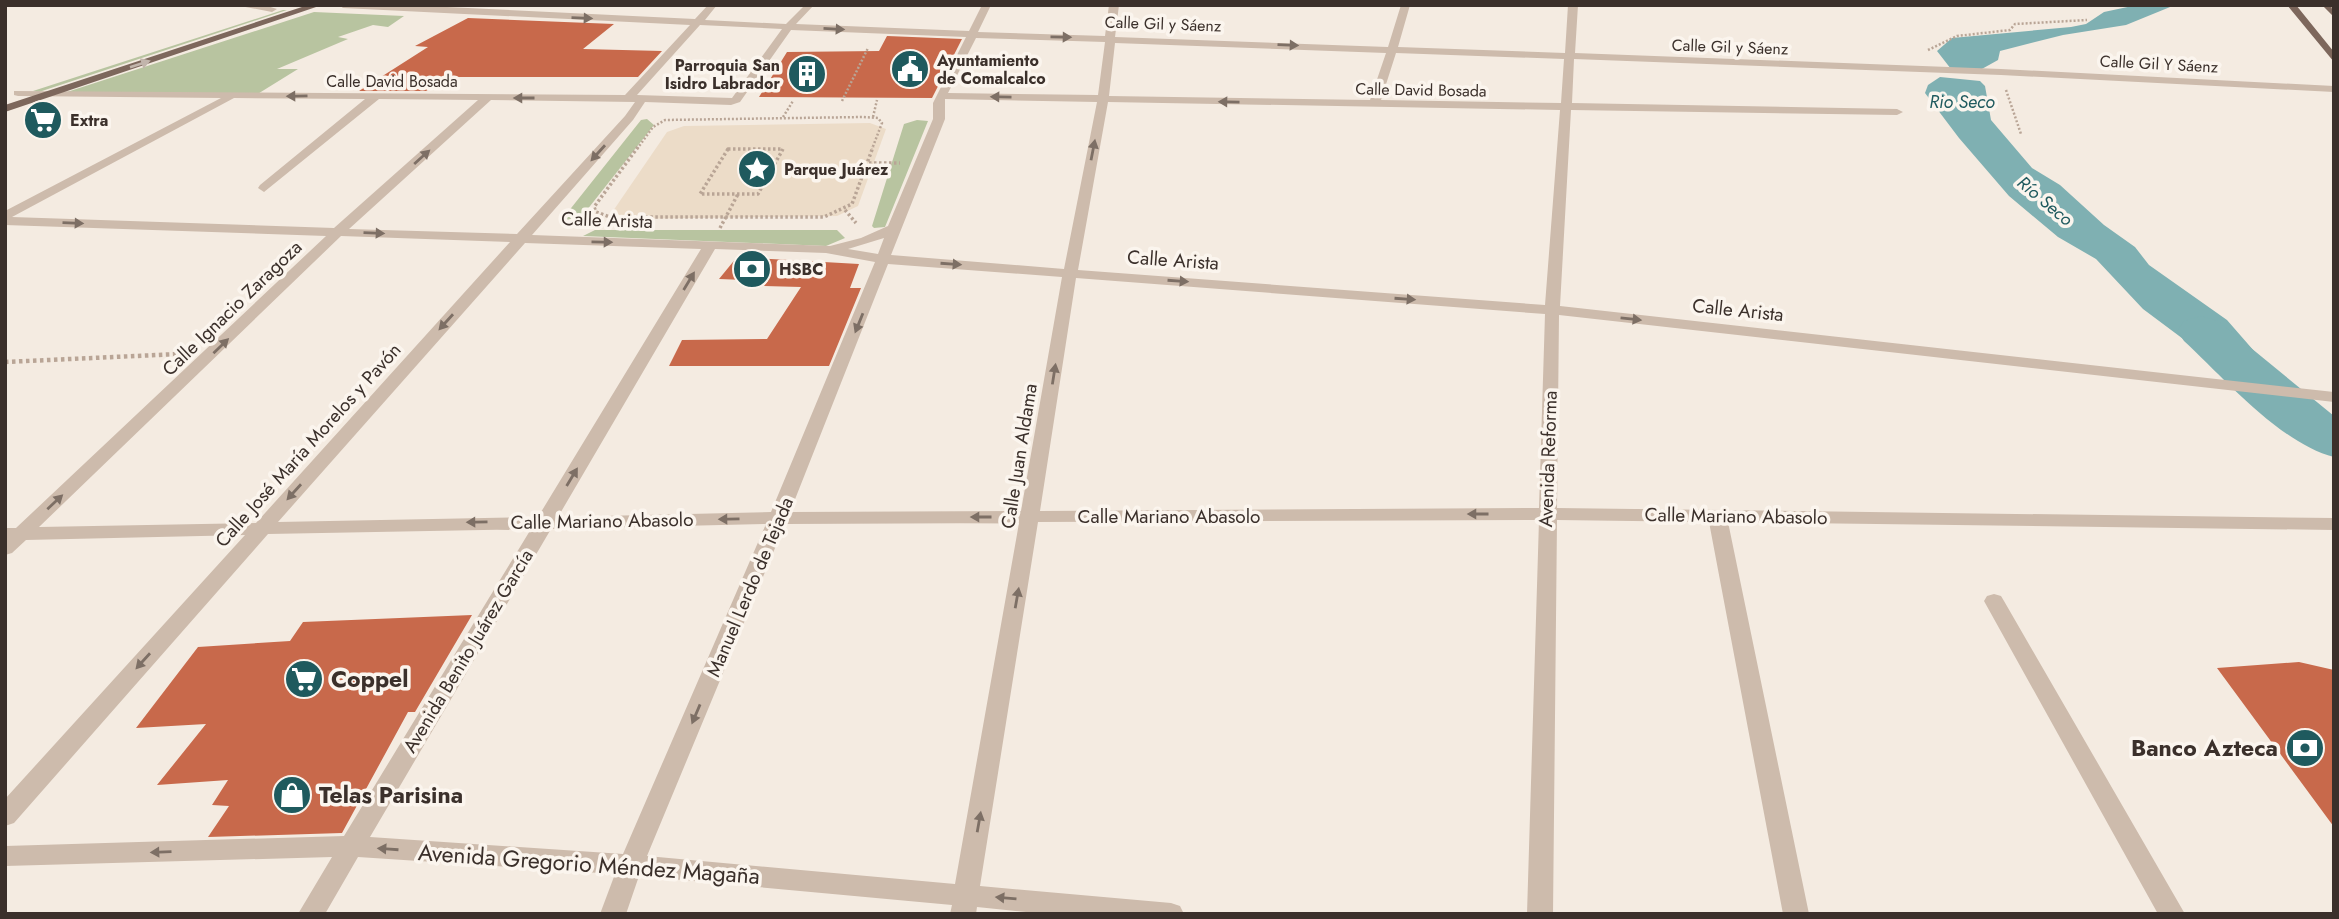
<svg xmlns="http://www.w3.org/2000/svg" width="2339" height="919" font-family="Jost,sans-serif">
<rect width="100%" height="100%" fill="#f4ebe1"/>
<path fill="#b8c4a0" d="M283 10H287L39 92 33 91Z
M314 12 404 16 388 27 373 25 338 37 348 39 277 69H298L256 95 67 92Z
M647 119 654 125 583 215 560 222 641 120Z
M917 120 928 121 885 227 874 228 872 226 904 124Z
M595 230H837L845 238 826 246 583 236Z"/>
<path fill="#ecdcc8" d="M870 123 886 129 858 206 837 216 625 219 613 211 667 132 684 126Z"/>
<path fill="#7fb0b2" d="M2137 5H2175L2126 25 2063 35 2000 51 1998 60 1980 70 1951 69 1937 51 1952 38 2071 27 2086 24 2104 12Z
M1940 77 1980 81 1985 86 1991 120 2032 168 2060 185 2104 225 2135 247 2149 265 2227 320 2268 367 2274 375 2273 380 2242 378 2222 368 2143 309 2096 259 2058 237 2009 196 1959 138 1925 93 1928 85Z"/>
<g fill="none" stroke-linecap="round" stroke-linejoin="round">
<path fill="#7fb0b2" fill-rule="evenodd" d="M2201 316 2218 321 2334 416V457C2281 444 2224 378 2184 341L2177 331 2184 321Z"/>
</g>
<path fill="#c8694b" d="M468 18 614 24 583 49 662 51 638 77H449L426 91H359L428 47 415 46Z
M887 36 962 39 932 98 759 97 787 52 879 51Z
M737 257 859 264 850 288H861L829 366H669L682 340 767 339 801 287 764 286 768 281 719 279Z
M472 615 415 712H408L342 833 208 837 229 806 212 805 228 780 157 785 206 724 136 728 198 647 290 641 303 622Z
M2299 662 2334 670V827L2217 668Z"/>
<g fill="none" stroke-linecap="round" stroke-linejoin="round">
<path stroke="#b9a596" stroke-width="2.5" stroke-dasharray="2 2" stroke-linecap="butt" d="M1928 50 1957 36 2010 30 2015 24 2087 20
M2006 90 2021 134
M842 101 868 48
M783 117 793 101
M873 117 877 100
M637 149 653 127 665 120 863 117 878 118 882 123 872 149"/>
<path stroke="#b9a596" stroke-width="3.5" stroke-dasharray="2.5 2.5" stroke-linecap="butt" d="M638 147 594 207 596 212 610 217H824L852 204 873 147
M728 149H783L758 194H700Z
M869 163H900
M845 210 856 223
M584 220 602 215
M720 228 738 194"/>
<path stroke="#b9a596" stroke-width="4.5" stroke-dasharray="3.5 3.5" stroke-linecap="butt" d="M5 362 179 354"/>
<path fill="#cdbbac" fill-rule="evenodd" d="M235 5H264L277 9 272 12Z
M339 5H405L695 19 708 5H717L705 20 786 24 805 5H814L796 24 969 31 982 5H991L978 32 1105 36 1109 5H1119L1115 37 1388 47 1401 5H1410L1398 47 1565 53 1568 5H1578L1575 53 2001 69 2334 86V92L2001 75 1574 59 1572 103 1897 109 1903 112 1897 115 1571 110 1560 306 2334 392V402L1559 315 1557 508 2334 518V530L1728 522 1809 914H1783L1709 522 1557 520 1553 914H1527L1539 520 1038 522 980 886 1171 903 1180 906 1184 914H1046L977 907 976 914H950L952 905 639 876 626 914H600L615 874 358 857 325 914H298L332 857 5 866V846L344 836 531 529 268 534 14 823 5 826V799L245 535 26 540 12 553 5 555V528H16L326 236 5 225V211L221 98 18 96 14 95V91L625 95 690 25 343 8ZM700 25 782 29 732 98 637 95ZM791 30 966 37 933 103V119L888 226 861 238 830 246 532 235 633 120 645 102 731 105 740 102ZM976 38 1105 42 1098 95 948 93ZM1115 43 1386 53 1370 100 1109 96ZM1396 53 1564 59 1561 103 1381 100ZM234 98 365 99 260 185 258 188 264 192 379 99 478 100 334 228 12 217ZM945 99 1097 102 1064 269 891 255 945 119ZM491 100 635 102 625 116 517 234 349 229ZM1108 102 1560 110 1545 305 1078 270ZM341 236 510 242 256 523 39 527ZM884 238 878 254 848 249ZM525 243 701 249 538 517 278 522ZM715 249 826 253 875 262 771 512 558 517ZM888 264 1062 277 1021 511 790 512ZM1076 278 1545 314 1539 508 1040 511ZM1019 523 955 884 647 856 785 524ZM766 524 623 854 370 837 551 529Z
M1994 594 2001 596 2004 601 2185 914H2158L1984 601 1987 596Z"/>
<path fill="#7d675c" fill-rule="evenodd" d="M308 5H322L5 112V105Z
M2287 5H2296L2334 52V62Z
M2322 5H2331L2334 17Z"/>
</g>
<defs><path id="oneway-solid" d="M-6-.8H1V-3.2L6.5 0L1 3.2V.8H-6Z" transform="scale(1.75)"/></defs>
<g fill="#7d6f65">
<use href="#oneway-solid" transform="translate(582 18) rotate(2)"/>
<use href="#oneway-solid" transform="translate(834 29) rotate(3)"/>
<use href="#oneway-solid" transform="translate(1061 37) rotate(1)"/>
<use href="#oneway-solid" transform="translate(1288 45) rotate(2)"/>
<use href="#oneway-solid" transform="translate(297 96) rotate(179)"/>
<use href="#oneway-solid" transform="translate(1001 97) rotate(-179)"/>
<use href="#oneway-solid" transform="translate(524 98) rotate(-180)"/>
<use href="#oneway-solid" transform="translate(1229 102) rotate(-179)"/>
<use href="#oneway-solid" transform="translate(1093 150) rotate(-79)"/>
<use href="#oneway-solid" transform="translate(598 153) rotate(132)"/>
<use href="#oneway-solid" transform="translate(422 157) rotate(-42)"/>
<use href="#oneway-solid" transform="translate(73 223) rotate(2)"/>
<use href="#oneway-solid" transform="translate(374 233) rotate(2)"/>
<use href="#oneway-solid" transform="translate(602 242) rotate(1)"/>
<use href="#oneway-solid" transform="translate(951 264) rotate(4)"/>
<use href="#oneway-solid" transform="translate(689 281) rotate(-59)"/>
<use href="#oneway-solid" transform="translate(1178 281) rotate(4)"/>
<use href="#oneway-solid" transform="translate(1405 299) rotate(4)"/>
<use href="#oneway-solid" transform="translate(1631 319) rotate(6)"/>
<use href="#oneway-solid" transform="translate(446 322) rotate(132)"/>
<use href="#oneway-solid" transform="translate(859 323) rotate(112)"/>
<use href="#oneway-solid" transform="translate(221 346) rotate(-44)"/>
<use href="#oneway-solid" transform="translate(1054 374) rotate(-81)"/>
<use href="#oneway-solid" transform="translate(572 477) rotate(-59)"/>
<use href="#oneway-solid" transform="translate(294 492) rotate(132)"/>
<use href="#oneway-solid" transform="translate(55 502) rotate(-43)"/>
<use href="#oneway-solid" transform="translate(1478 514) rotate(180)"/>
<use href="#oneway-solid" transform="translate(981 517) rotate(180)"/>
<use href="#oneway-solid" transform="translate(729 519) rotate(179)"/>
<use href="#oneway-solid" transform="translate(477 522) rotate(179)"/>
<use href="#oneway-solid" transform="translate(1017 598) rotate(-80)"/>
<use href="#oneway-solid" transform="translate(143 661) rotate(132)"/>
<use href="#oneway-solid" transform="translate(696 714) rotate(113)"/>
<use href="#oneway-solid" transform="translate(979 822) rotate(-80)"/>
<use href="#oneway-solid" transform="translate(388 849) rotate(-176)"/>
<use href="#oneway-solid" transform="translate(161 852) rotate(178)"/>
<use href="#oneway-solid" transform="translate(1006 898) rotate(-175)"/>
</g>
<use fill="#c2b5ac" href="#oneway-solid" transform="translate(140 64) rotate(-18)"/>
<defs>
<symbol id="civic-disc" viewBox="-11 -11 22 22"><circle r="9.5" fill="#1f5a5e" stroke="#fbf5ee"/><path d="M-.6-6.5H3V-4.5H.6V-3L4-1V1h2V6H-6V1h2V-1L-.6-3ZM-1.2 2.5V6h2.4V2.5Z" fill="#fff"/></symbol>
<symbol id="building-disc" viewBox="-11 -11 22 22"><circle r="9.5" fill="#1f5a5e" stroke="#fbf5ee"/><path d="M-4-6H4V6H1V3H-1V6H-4ZM-2.5-4.3h1.7v1.8h-1.7ZM.8-4.3h1.7v1.8H.8ZM-2.5-1h1.7V.8h-1.7ZM.8-1h1.7V.8H.8Z" fill="#fff"/></symbol>
<symbol id="supermarket-disc" viewBox="-11 -11 22 22"><circle r="9.5" fill="#1f5a5e" stroke="#fbf5ee"/><path d="M-6-5.5h2.5l.6 2H6L4.5 2H-2.5L-4.4-4H-6ZM-1.5 3.2a1.3 1.3 0 1 0 .1 0ZM3 3.2a1.3 1.3 0 1 0 .1 0Z" fill="#fff"/></symbol>
<symbol id="sight-disc" viewBox="-11 -11 22 22"><circle r="9.5" fill="#1f5a5e" stroke="#fbf5ee"/><path d="M0-6L1.8-2.2L6-1.7L2.9 1.2L3.7 5.4L0 3.3L-3.7 5.4L-2.9 1.2L-6-1.7L-1.8-2.2Z" fill="#fff"/></symbol>
<symbol id="bank-disc" viewBox="-11 -11 22 22"><circle r="9.5" fill="#1f5a5e" stroke="#fbf5ee"/><path d="M-6-4H6V4H-6ZM0-2.3a2.3 2.3 0 1 0 0 4.6a2.3 2.3 0 1 0 0-4.6Z" fill="#fff"/></symbol>
<symbol id="shop-disc" viewBox="-11 -11 22 22"><circle r="9.5" fill="#1f5a5e" stroke="#fbf5ee"/><path d="M-5-2.5h2.3a2.7 3.5 0 0 1 5.4 0H5L5.5 6h-11ZM-1.5-2.5h3a1.5 2.3 0 0 0-3 0Z" fill="#fff"/></symbol>
</defs>
<g fill-rule="evenodd">
<use href="#civic-disc" x="888" y="47" width="44" height="44"/>
<use href="#building-disc" x="785" y="52" width="44" height="44"/>
<use href="#supermarket-disc" x="21" y="98" width="44" height="44"/>
<use href="#sight-disc" x="735" y="147" width="44" height="44"/>
<use href="#bank-disc" x="730" y="247" width="44" height="44"/>
<use href="#supermarket-disc" x="282" y="657" width="44" height="44"/>
<use href="#bank-disc" x="2283" y="726" width="44" height="44"/>
<use href="#shop-disc" x="270" y="773" width="44" height="44"/>
</g>
<g text-anchor="middle" dominant-baseline="central" stroke-width="7" stroke-linejoin="round" paint-order="stroke">
<g font-size="16" fill="#3b302b" stroke="#fbf5ee">
<text transform="translate(1163 24) rotate(2)">Calle Gil y Sáenz</text>
<text transform="translate(1730 47) rotate(2)">Calle Gil y Sáenz</text>
<text transform="translate(2159 64) rotate(3)">Calle Gil Y Sáenz</text>
<text x="392" y="81">Calle David Bosada</text>
<text transform="translate(1421 90) rotate(1)">Calle David Bosada</text>
</g>
<g font-size="16" font-weight="bold" fill="#3b302b" stroke="#fbf5ee" text-anchor="start">
<text x="937" y="60">Ayuntamiento<tspan x="937" dy="18">de Comalcalco</tspan></text>
<text x="780" y="65" text-anchor="end">Parroquia San<tspan x="780" dy="18">Isidro Labrador</tspan></text>
<text x="70" y="120">Extra</text>
<text x="784" y="169">Parque Juárez</text>
<text x="779" y="269">HSBC</text>
</g>
<g font-size="18" font-style="italic" fill="#1f5a5e" stroke="#fbf5ee">
<text x="1962" y="102">Rio Seco</text>
<text transform="translate(2045 201) rotate(40)">Río Seco</text>
</g>
<g font-size="19" fill="#3b302b" stroke="#fbf5ee">
<text transform="translate(607 220) rotate(2)">Calle Arista</text>
<text transform="translate(1173 260) rotate(4)">Calle Arista</text>
<text transform="translate(232 308) rotate(-44)">Calle Ignacio Zaragoza</text>
<text transform="translate(1738 310) rotate(6)">Calle Arista</text>
<text transform="translate(308 445) rotate(-48)">Calle José María Morelos y Pavón</text>
<text transform="translate(1019 456) rotate(-81)">Calle Juan Aldama</text>
<text transform="translate(1548 459) rotate(-88)">Avenida Reforma</text>
<text x="1169" y="516">Calle Mariano Abasolo</text>
<text transform="translate(1736 516) rotate(1)">Calle Mariano Abasolo</text>
<text transform="translate(602 521) rotate(-1)">Calle Mariano Abasolo</text>
<text transform="translate(750 587) rotate(-67)">Manuel Lerdo de Tejada</text>
<text transform="translate(468 651) rotate(-59)">Avenida Benito Juárez García</text>
</g>
<g font-size="23" font-weight="bold" fill="#3b302b" stroke="#fbf5ee" text-anchor="start">
<text x="331" y="679">Coppel</text>
<text x="2278" y="748" text-anchor="end">Banco Azteca</text>
<text x="319" y="795">Telas Parisina</text>
</g>
<g font-size="23" fill="#3b302b" stroke="#fbf5ee">
<text transform="translate(589 864) rotate(4)">Avenida Gregorio Méndez Magaña</text>
</g>
</g>
<rect width="2339" height="919" fill="none" stroke="#3b302b" stroke-width="14"/>
</svg>
